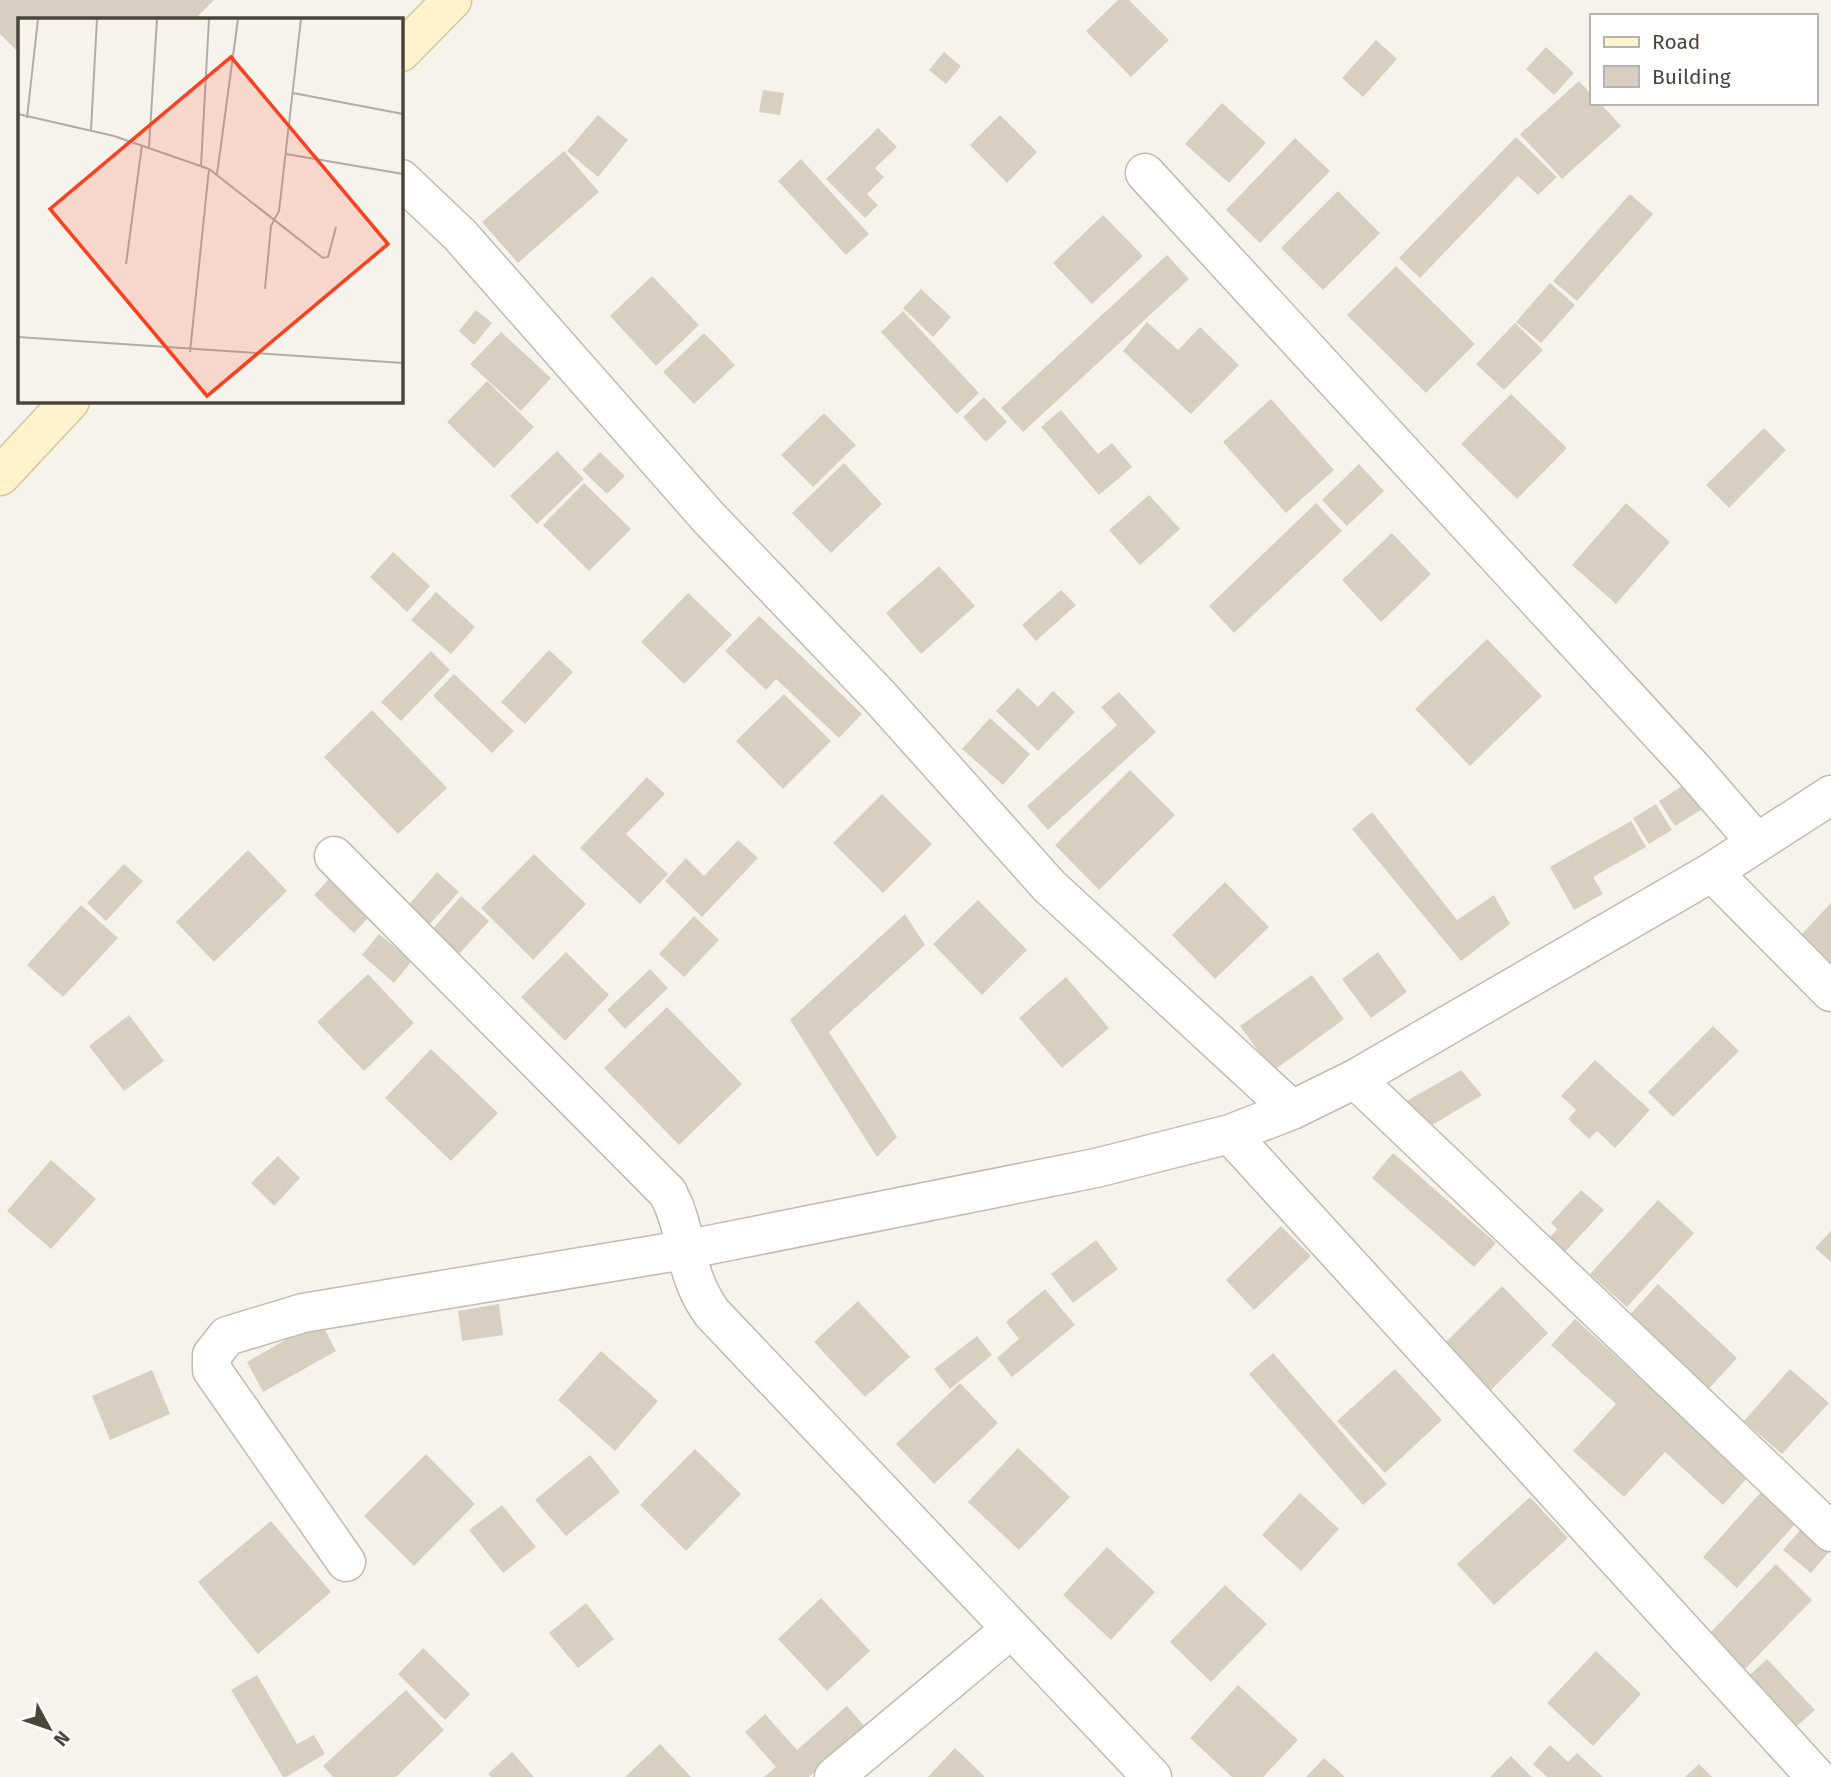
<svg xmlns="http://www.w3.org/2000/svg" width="1831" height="1777" font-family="'Fira Sans',sans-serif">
<rect width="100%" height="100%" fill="#f6f3ec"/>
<path fill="#d8cfc1" d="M0 0H214L195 19H19V53L0 34Z
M1118 0H1129L1169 40 1131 77 1086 31Z
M1376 40 1397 59 1363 97 1342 78Z
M1546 47 1574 73 1554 95 1526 69Z
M944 52 961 66 946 84 929 70Z
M1579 81 1591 94V103H1600L1621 126 1562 179 1520 134Z
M763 90 784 93 780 115 759 112Z
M1222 103 1266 143 1229 183 1185 144Z
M598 115 628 140 598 177 567 151Z
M1000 115 1037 152 1007 183 970 145Z
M878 128 897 147 875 168 884 177 867 194 878 205 865 218 826 179Z
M1516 137 1557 177 1538 195 1518 176 1420 278 1399 258Z
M1295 138 1330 171 1260 243 1226 210Z
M564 151 599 192 518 263 482 222Z
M801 159 869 234 846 255 778 181Z
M1338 191 1380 233 1323 290 1281 248Z
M1630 194 1653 214 1577 301 1553 281Z
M1103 215 1143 256 1092 304 1053 263Z
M1167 255 1189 279 1023 432 1001 408Z
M1396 266 1475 344 1426 393 1347 315Z
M652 276 699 325 656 366 610 316Z
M1550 283 1575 305 1541 343 1516 322Z
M921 289 951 317 933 337 903 308Z
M476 310 492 323 474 345 459 331Z
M903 311 979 393 957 414 881 332Z
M1147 322 1178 350 1200 327 1239 365 1191 414 1123 351Z
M1515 323 1543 350 1504 390 1476 364Z
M501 332 551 378 521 411 470 364Z
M704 333 735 365 694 404 663 372Z
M487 381 534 427 494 468 447 422Z
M1511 394 1567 448 1517 499 1461 444Z
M984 397 1007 422 986 442 963 417Z
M1271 399 1334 470 1286 513 1223 442Z
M1061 410 1098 454 1112 443 1132 467 1099 495 1041 427Z
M824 413 856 445 813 487 781 455Z
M1764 428 1786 450 1729 508 1706 485Z
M557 451 584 479 537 524 510 496Z
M600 452 625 476 607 494 582 470Z
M844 463 882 504 831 553 792 513Z
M1359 464 1384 491 1347 526 1322 500Z
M584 483 631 529 589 571 543 525Z
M1149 495 1180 529 1140 565 1109 530Z
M1316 503 1342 531 1234 633 1209 606Z
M1626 503 1670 542 1616 604 1572 565Z
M1392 533 1431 574 1381 622 1342 580Z
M393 552 430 586 407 612 370 577Z
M939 566 975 606 921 654 886 613Z
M1061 590 1076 605 1036 641 1022 625Z
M436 592 475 627 451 654 411 620Z
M688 593 732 635 684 684 641 642Z
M759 616 862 714 839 738 776 679 766 690 725 651Z
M1487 639 1542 696 1470 766 1415 709Z
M549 650 573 672 525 724 501 702Z
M431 651 450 670 401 721 381 702Z
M454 674 514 731 492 753 433 696Z
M1018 688 1038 707 1053 691 1075 712 1038 751 996 711Z
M1119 692 1156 732 1048 830 1027 806 1117 725 1101 707Z
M784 694 831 741 783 789 736 741Z
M372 710 447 788 398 834 324 757Z
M990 718 1030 754 1003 785 962 749Z
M1130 770 1175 815 1099 890 1055 845Z
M647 777 665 794 626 834 668 874 640 904 580 848Z
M1688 782 1704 808 1675 826 1659 801Z
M882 794 932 844 883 893 833 843Z
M1656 804 1672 830 1649 844 1633 818Z
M1372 812 1457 920 1494 895 1510 924 1461 961 1352 829Z
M1631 821 1646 847 1593 877 1603 894 1574 910 1550 867Z
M738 840 758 858 702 917 665 881 686 858 704 876Z
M248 850 287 891 214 962 176 922Z
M534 854 586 904 533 960 481 908Z
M124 864 143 881 106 921 87 903Z
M437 872 459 892 426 928 405 909Z
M329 879 369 917 354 933 314 895Z
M1225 882 1269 927 1215 979 1172 935Z
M461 896 489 921 459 954 432 930Z
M978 900 1027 950 982 995 933 944Z
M1831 903V965L1800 936Z
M81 905 118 938 63 997 27 965Z
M905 914 925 945 829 1032 897 1137 877 1157 790 1020Z
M694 916 719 940 684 977 659 954Z
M379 934 412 961 394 983 362 955Z
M566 952 609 995 565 1041 521 997Z
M1378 952 1407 992 1371 1018 1342 979Z
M650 969 668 988 625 1029 607 1010Z
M368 974 414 1023 364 1071 317 1022Z
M1312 975 1344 1019 1273 1071 1240 1026Z
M1066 977 1109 1028 1062 1068 1019 1018Z
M667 1007 742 1084 679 1145 604 1068Z
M129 1015 164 1061 124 1091 89 1046Z
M1713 1026 1739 1051 1673 1117 1648 1092Z
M431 1049 498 1113 451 1161 385 1098Z
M1595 1060 1650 1110 1615 1148 1597 1131 1589 1139 1568 1119 1576 1110 1561 1096Z
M1461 1070 1482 1095 1429 1127 1407 1101Z
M1393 1153 1496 1243 1474 1267 1372 1178Z
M278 1156 300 1178 274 1206 251 1183Z
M51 1160 96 1199 51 1249 7 1211Z
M1581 1190 1604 1210 1562 1255 1547 1241 1557 1229 1551 1223Z
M1658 1200 1694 1233 1627 1307 1590 1274Z
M1281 1226 1311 1256 1254 1310 1226 1280Z
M1831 1231V1262L1815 1248Z
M1096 1240 1118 1269 1073 1303 1051 1274Z
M1658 1284 1737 1358 1705 1393 1626 1319Z
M1502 1286 1548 1333 1485 1396 1439 1349Z
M1045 1289 1075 1325 1012 1377 997 1358 1019 1339 1006 1322Z
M858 1301 910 1357 865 1397 814 1342Z
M499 1304 503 1335 462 1341 458 1311Z
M1575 1319 1748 1477 1723 1505 1665 1452 1624 1497 1573 1451 1616 1404 1551 1345Z
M320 1320 336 1351 263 1392 247 1362Z
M977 1336 992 1355 950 1389 934 1369Z
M601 1351 658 1401 615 1451 558 1400Z
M1273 1353 1387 1484 1363 1505 1249 1374Z
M1395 1369 1442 1420 1385 1473 1337 1421Z
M1790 1369 1829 1403 1782 1454 1744 1421Z
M152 1370 170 1414 110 1440 92 1396Z
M960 1383 998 1423 934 1484 896 1444Z
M1018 1448 1070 1497 1019 1550 968 1502Z
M695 1449 741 1494 686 1551 640 1505Z
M426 1454 475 1504 414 1566 364 1516Z
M590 1455 620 1492 566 1536 535 1500Z
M1762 1491 1797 1522 1737 1588 1703 1557Z
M1300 1493 1339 1529 1301 1571 1262 1535Z
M1530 1497 1568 1538 1494 1605 1457 1564Z
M502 1505 536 1547 503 1573 469 1530Z
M271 1521 331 1592 258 1654 198 1582Z
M1801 1529 1829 1552 1811 1573 1783 1550Z
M1107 1547 1155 1592 1111 1640 1063 1595Z
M1776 1564 1812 1600 1745 1669 1709 1634Z
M1225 1585 1267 1624 1211 1682 1170 1642Z
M821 1598 870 1651 827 1691 778 1639Z
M586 1603 614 1639 578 1668 549 1633Z
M423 1648 470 1694 445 1720 398 1674Z
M1596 1651 1641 1694 1593 1746 1547 1703Z
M1767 1659 1815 1710 1789 1733 1741 1683Z
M257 1675 297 1744 314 1735 325 1754 286 1777H283L231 1690Z
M1238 1685 1298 1740 1263 1777H1232L1190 1738Z
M406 1690 444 1730 396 1777H333L323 1766Z
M847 1706 865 1727 809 1777H764L776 1767 745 1732 765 1714 797 1750Z
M660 1744 691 1777H625Z
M1550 1745 1568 1762 1577 1753 1603 1777H1547L1533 1764Z
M955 1748 985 1777H928Z
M512 1752 534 1777H491L488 1774Z
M1511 1756 1532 1777H1490Z
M1324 1758 1345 1777H1306Z
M1699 1764 1712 1777H1685Z"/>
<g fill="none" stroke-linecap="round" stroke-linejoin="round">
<defs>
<path id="minor" d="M1145 173 1694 770 1757 843
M401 179 460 235 708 517 880 697 1049 886 1292 1110
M334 856 668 1193C690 1235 681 1270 712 1313L1152 1777
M1712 872 1831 992
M1355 1079 1831 1532
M1230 1134 1816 1777
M346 1562 212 1370V1355L227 1336 303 1313 684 1250 1096 1168 1230 1134 1292 1110 1355 1079 1712 872 1831 795
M834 1777 1011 1629"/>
<path id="secondary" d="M401 52 452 0
M0 476 70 401"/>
</defs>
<use href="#minor" stroke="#c2bbae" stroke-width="41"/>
<use href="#secondary" stroke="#d6c79b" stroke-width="41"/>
<use href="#minor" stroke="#fff" stroke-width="38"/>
<use href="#secondary" stroke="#fff3cd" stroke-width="38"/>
</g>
<g transform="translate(18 18)">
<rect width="385" height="385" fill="#f6f3ec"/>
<path fill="none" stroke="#b2ada4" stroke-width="2" d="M275 75 385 96M0 96 96 118 191 151 305 240 310 239 318 209M9 100 20 1M73 112 79 1M131 129 139 1M268 136 385 156M183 148 191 1M199 156 220 1M108 246 124 127M247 271 253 208 261 193 283 1M0 319 385 345M172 334 191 151"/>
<path fill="#fc3f1d" fill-opacity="0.15" stroke="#fc3f1d" stroke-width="3.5" d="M213 39 370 226 189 378 32 191Z"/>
<rect width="385" height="385" fill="none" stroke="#4b4439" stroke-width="3.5"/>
</g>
<rect x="1590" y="14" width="228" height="91" fill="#ffffff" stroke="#b7b4b0" stroke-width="2"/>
<rect x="1604" y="37" width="35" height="10" fill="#fff3cd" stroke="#b7b4b0" stroke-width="2"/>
<text x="1652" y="49" font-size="21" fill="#4b4439">Road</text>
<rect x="1604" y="66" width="35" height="21" fill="#d8cfc1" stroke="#b7b4b0" stroke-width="2"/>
<text x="1652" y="84" font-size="21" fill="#4b4439">Building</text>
<g transform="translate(49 1728) rotate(130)" stroke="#ffffff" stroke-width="5" paint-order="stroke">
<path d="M0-5L12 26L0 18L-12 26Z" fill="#4b4439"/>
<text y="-10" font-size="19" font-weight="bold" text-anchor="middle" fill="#4b4439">N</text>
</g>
</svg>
